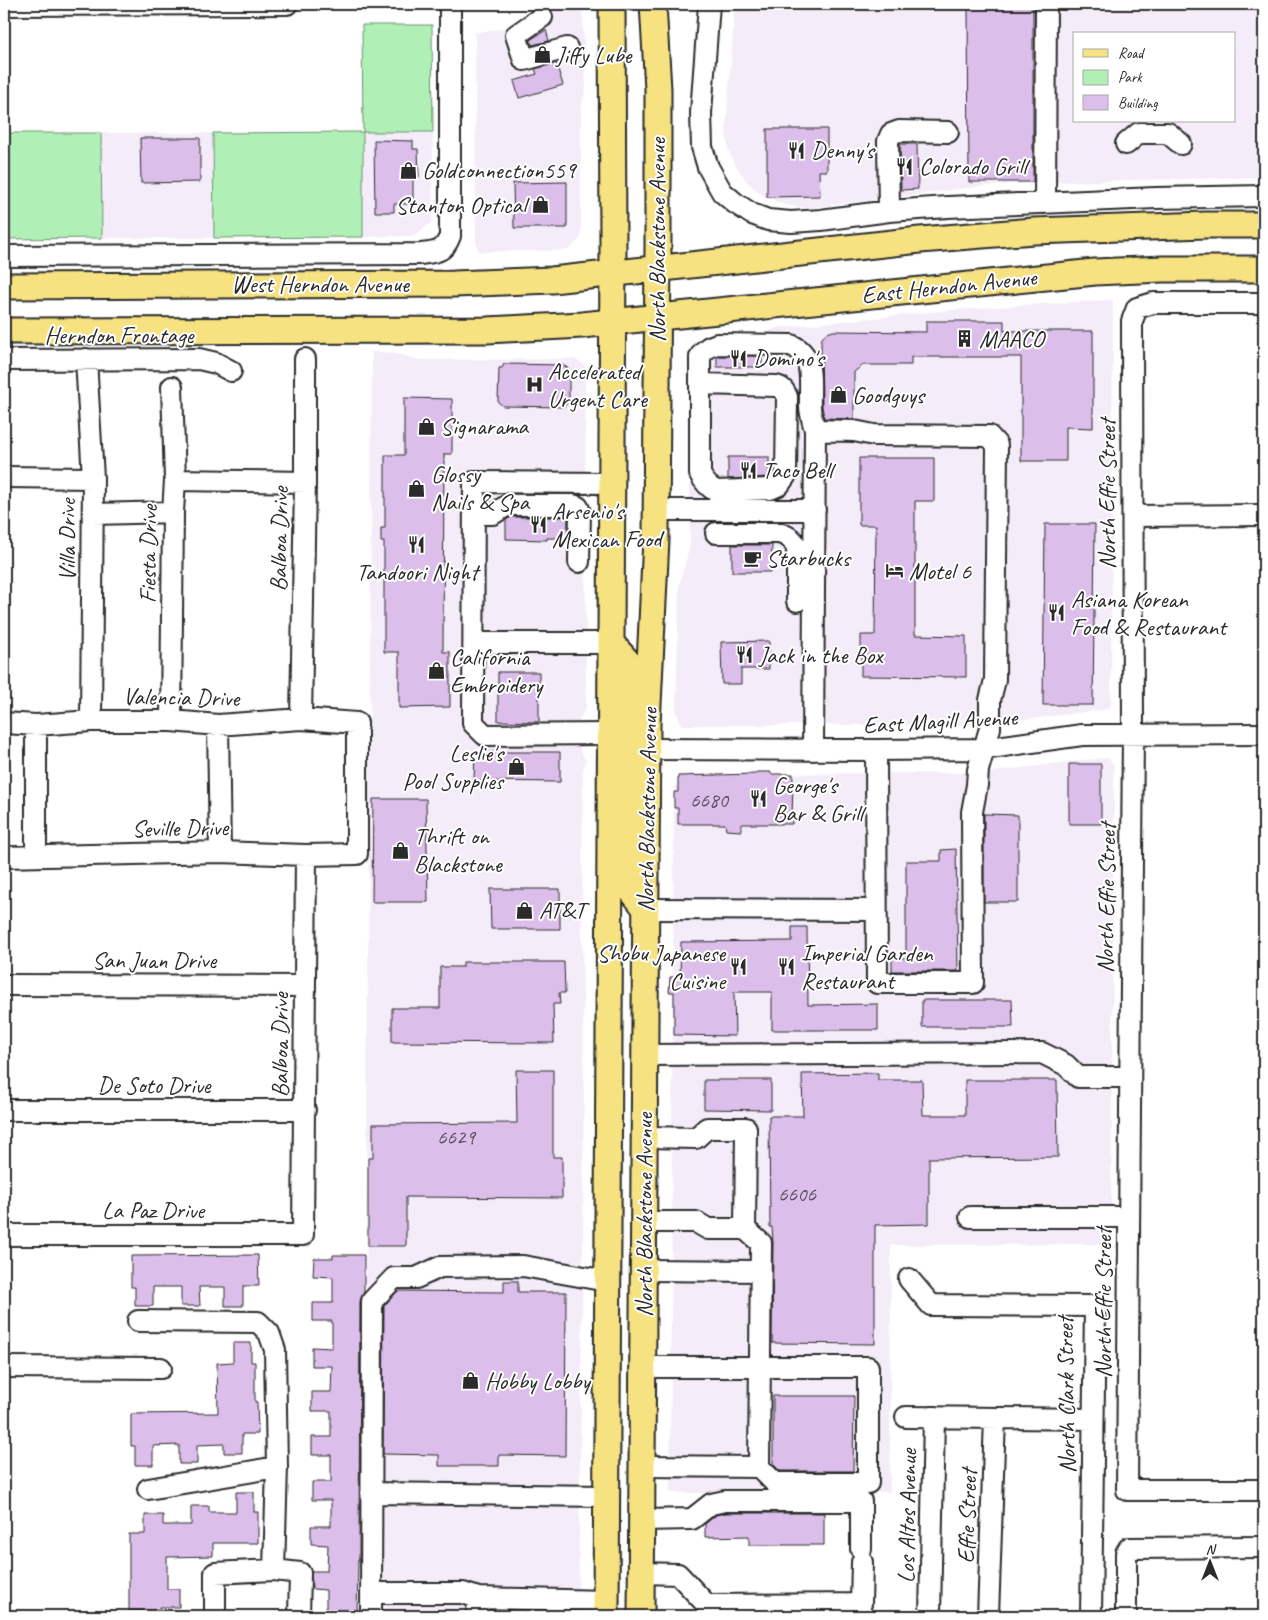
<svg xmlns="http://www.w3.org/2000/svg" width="1268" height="1620" font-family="Caveat,sans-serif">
<rect width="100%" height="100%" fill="#fff"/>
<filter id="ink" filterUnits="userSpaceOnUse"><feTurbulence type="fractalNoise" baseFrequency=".02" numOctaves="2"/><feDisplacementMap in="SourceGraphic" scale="10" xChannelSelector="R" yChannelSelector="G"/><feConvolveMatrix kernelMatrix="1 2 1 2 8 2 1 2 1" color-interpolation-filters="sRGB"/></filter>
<g filter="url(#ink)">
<path fill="#f4ecf9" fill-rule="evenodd" d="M549 4H582L586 88 581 107V238L568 250 480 252 476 244 475 33 512 27 545 9Z
M735 4H1264V177L1055 182 984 186 807 208 785 205 764 196 747 182 734 163 728 148 726 130ZM1074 34H1234V121H1074Z
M363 132H433L432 222 414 236 363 237Z
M101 133H213L214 238H102Z
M1113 300 1111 706 1103 710 979 725H682L676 712 679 585 690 546V352L699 341 764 334 776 328 952 310 1023 305Z
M372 352 392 353 420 360 574 359 585 365 586 708 579 720 580 751 586 760 583 770 582 931 584 1064 583 1248 578 1616H364Z
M1108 758 1114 765 1111 1244 891 1245 890 1492 670 1493 674 788 687 774 983 773 1083 760Z"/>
<path fill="#b0f0b7" stroke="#6e8e71" d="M362 25H432L433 132H363V237L214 238 213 133 363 132Z
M4 133H101L102 238 4 239Z"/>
<path fill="#dcbeeb" stroke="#2b2b2b" d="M968 4H1033V182H969Z
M546 30 549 41 532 45 530 40Z
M556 63 563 85 519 98 514 81 537 74 535 69Z
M767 129H827V171H819L820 196 767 197Z
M140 138H200V182L141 183Z
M374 140 413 141V149H418L419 177H413V204H394V212H375Z
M900 144H917L918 189 901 190Z
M567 182V228H514L513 183Z
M926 321H1004V331H1093V428L1066 427V461H1021V357H911V365H863L854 372V419L824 418 822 406 821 340 825 334 833 331 926 332Z
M719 356H762V367H717V357Z
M504 364 563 365 569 369V402L563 407 503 406 498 402 499 368H502Z
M404 398 452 399V454H444L443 652H450V707L399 708V652H384V542H381V528H385V455H404Z
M728 457H769V477L728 479Z
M859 458H934V501H915V635L966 636V677L861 676V635H875L876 525H859Z
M511 517H568V538H547V540L506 539V520Z
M1045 524H1095L1093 705H1043Z
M732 545H772L771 572H732Z
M769 641V669H741V684H722L721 642Z
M498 672H539V722L498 721Z
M475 752H560V782L474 781Z
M1069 764H1101V824H1069Z
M756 772H771V774H793L792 824H741V831L726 830 725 824H678V808H674V792H678V776L756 774Z
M373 799H426L428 902H372Z
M984 814 1018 815V902H984Z
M956 849 958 971H892V958H906V861H941V850Z
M490 889H560V929H491Z
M792 927H807L808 1005 878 1004V1030H772V992H734L735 1036 674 1035V992H669L670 977H680L681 942 792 941Z
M463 962H564L565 993H559L560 1004H553L554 1043 392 1042V1008H440V967H463Z
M922 1000H1012L1013 1027H922Z
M516 1070H553V1157H562V1198L406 1197V1246H368V1158H373V1124L517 1123Z
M878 1073V1080H922L923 1115H965V1080H1057L1058 1157 929 1158V1224L875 1225V1344L772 1343 773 1243 772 1227H770L769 1116H803L802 1074Z
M704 1080H771V1110L704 1109Z
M258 1255 259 1286H243V1306H225V1287H199L200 1306H181V1287H153V1306H135V1287H131V1256Z
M333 1255H364V1292L360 1301 359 1560H358L357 1616H326V1590L312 1589 311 1571H327L328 1545 311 1544V1526H331V1500H312V1482H331V1455H312V1437H331V1411H312V1392H331L332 1366H312V1347L332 1348V1321H313V1303H333V1277L313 1276 314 1258H333Z
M504 1281H518V1292H566L565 1456 499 1455V1466H439V1455L383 1454 384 1306 398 1291 504 1292Z
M233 1343H251V1362H255V1402H257L258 1434H242V1453H224V1444L197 1445V1464H179V1445L153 1446V1465H135V1446H131V1414L218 1413 217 1363 233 1362Z
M773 1396H854L853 1471H780L773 1464Z
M236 1492H254V1512H258V1543H213V1556L167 1557V1589H179V1607H160V1610L129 1611V1534H145V1515H163V1525H191V1506H209V1512H236Z
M726 1513H824V1545H749V1536L705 1537V1524L716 1515Z"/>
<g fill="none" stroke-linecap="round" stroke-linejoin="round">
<defs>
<path id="minor" d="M709 4 701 113 702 147 708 167 722 192 735 203 752 214 768 220 791 222 821 220 889 211 948 207 1156 198 1264 196
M4 5 287 4
M542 17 516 35 524 60 567 48
M1126 144 1139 133H1168L1181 144
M1045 203 1046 4
M889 211 888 141 891 134 899 131 948 132
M4 256 421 254C437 252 444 252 450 236V4
M1264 303H1153L1137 308 1132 321 1133 734 1127 1490H1264
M86 359 93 478 91 721
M4 360 199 359 216 363 231 371
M700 384 776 386C782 387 785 391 787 397L786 475 779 485 770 489 716 491C708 487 704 482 700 474V357L703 352 709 347 717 344 791 345C816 355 809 384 810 406 810 414 813 422 815 430L813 750
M815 430 854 431 874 435 989 436 997 445 995 680 990 700V728L978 770 977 785 972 812 973 983H877L876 750
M4 477 93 478
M175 480 305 482
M656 510H815
M93 514 173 512
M474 514H493L508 505H573L578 507 580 512 579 562
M1133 516 1264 515
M716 533H779C789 536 795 540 797 550V601
M474 643H611
M301 719 305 482V359
M171 721 173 512 175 480 172 387
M4 723 36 725 91 721H171L218 725 301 719 357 723V854L306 855 220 852 4 857
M36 725V855
M218 725 220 852
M610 734 485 735 473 723 474 482 611 483
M647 749 876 750 983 749 1082 735 1264 734
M646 909 876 910
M4 985 305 986
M645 1055 1042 1053 1066 1065 1078 1077H1129
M4 1110H305
M645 1137 696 1138 707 1128H746L745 1229
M970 1217H1128
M4 1235H303L306 855
M644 1270 761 1271
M909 1279 931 1305 1095 1306 1091 1616
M138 1321 258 1322 269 1333 275 1350 277 1467 274 1570
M4 1367 161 1368
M643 1367H868V1483H775L759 1467
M906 1417 1093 1419
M643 1466 759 1467 761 1243 745 1229H708L696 1222H644
M148 1489 277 1467
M371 1493 606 1496
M642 1520 692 1519 711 1504 725 1501H861V1549
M642 1573 678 1574 707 1605 861 1604 862 1562
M371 1593H463L478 1598
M215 1616V1573L274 1570 300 1573 299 1616
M371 1616 372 1301 394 1278H416L440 1267 523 1266 607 1281
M477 1616 478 1598 606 1601
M930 1616 934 1417
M988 1616 995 1418
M1126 1616V1553L1129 1548 1264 1547"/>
<path id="major" d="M4 286 454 284 552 280 920 240 1034 231 1206 225H1264
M4 331 487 330 582 325 1095 272 1163 269H1264
M611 643 628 662 629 726 631 735 639 747 647 749
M610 734C622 746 627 754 629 771V887L646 909
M606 1616 613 249 612 4
M641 1616 647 725 656 539 658 243V89L653 4"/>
</defs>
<use href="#minor" stroke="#2b2b2b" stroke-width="24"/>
<use href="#major" stroke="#2b2b2b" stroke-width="29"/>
<use href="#minor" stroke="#fff" stroke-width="20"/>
<use href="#major" stroke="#f6e281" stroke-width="25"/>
</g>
</g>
<defs>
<symbol id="shop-bare" viewBox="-9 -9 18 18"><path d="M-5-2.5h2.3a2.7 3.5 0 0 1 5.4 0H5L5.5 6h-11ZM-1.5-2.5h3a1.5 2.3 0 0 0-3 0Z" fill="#2b2b2b" stroke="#fff" stroke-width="2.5" paint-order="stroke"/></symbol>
<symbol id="restaurant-bare" viewBox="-9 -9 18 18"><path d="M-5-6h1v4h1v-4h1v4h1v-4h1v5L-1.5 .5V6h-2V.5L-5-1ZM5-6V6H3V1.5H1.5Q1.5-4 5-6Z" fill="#2b2b2b" stroke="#fff" stroke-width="2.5" paint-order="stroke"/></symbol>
<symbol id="building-bare" viewBox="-9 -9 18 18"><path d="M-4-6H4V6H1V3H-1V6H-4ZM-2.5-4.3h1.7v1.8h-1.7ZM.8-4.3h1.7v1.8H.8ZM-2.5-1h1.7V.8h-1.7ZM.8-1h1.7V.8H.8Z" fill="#2b2b2b" stroke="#fff" stroke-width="2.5" paint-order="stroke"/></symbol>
<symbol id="hospital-bare" viewBox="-9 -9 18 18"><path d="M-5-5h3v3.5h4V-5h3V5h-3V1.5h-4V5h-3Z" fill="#2b2b2b" stroke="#fff" stroke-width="2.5" paint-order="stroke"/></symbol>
<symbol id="cafe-bare" viewBox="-9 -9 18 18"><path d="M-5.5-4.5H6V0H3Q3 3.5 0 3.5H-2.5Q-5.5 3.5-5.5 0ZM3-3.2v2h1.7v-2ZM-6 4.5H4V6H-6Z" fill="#2b2b2b" stroke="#fff" stroke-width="2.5" paint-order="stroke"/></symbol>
<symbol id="hotel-bare" viewBox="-9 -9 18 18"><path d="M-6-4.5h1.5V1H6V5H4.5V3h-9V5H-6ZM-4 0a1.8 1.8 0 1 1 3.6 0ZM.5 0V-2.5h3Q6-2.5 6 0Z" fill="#2b2b2b" stroke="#fff" stroke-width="2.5" paint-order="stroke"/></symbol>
</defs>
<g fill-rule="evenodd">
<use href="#shop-bare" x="530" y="42" width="25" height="25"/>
<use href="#restaurant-bare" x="784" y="138" width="25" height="25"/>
<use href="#restaurant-bare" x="892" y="154" width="25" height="25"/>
<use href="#shop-bare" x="396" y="158" width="25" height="25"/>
<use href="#shop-bare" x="528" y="192" width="25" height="25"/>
<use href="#building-bare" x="952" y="326" width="25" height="25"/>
<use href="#restaurant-bare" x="726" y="346" width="25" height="25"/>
<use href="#hospital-bare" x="522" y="372" width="25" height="25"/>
<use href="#shop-bare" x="826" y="382" width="25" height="25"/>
<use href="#shop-bare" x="414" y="414" width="25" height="25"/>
<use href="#restaurant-bare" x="736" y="458" width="25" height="25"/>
<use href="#shop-bare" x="404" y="476" width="25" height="25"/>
<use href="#restaurant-bare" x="526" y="512" width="25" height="25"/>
<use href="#restaurant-bare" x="404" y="532" width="25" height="25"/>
<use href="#cafe-bare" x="740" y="546" width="25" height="25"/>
<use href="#hotel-bare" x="882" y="558" width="25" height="25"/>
<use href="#restaurant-bare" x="1044" y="600" width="25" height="25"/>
<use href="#restaurant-bare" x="732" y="642" width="25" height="25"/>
<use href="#shop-bare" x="424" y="658" width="25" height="25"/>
<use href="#shop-bare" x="504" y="754" width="25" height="25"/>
<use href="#restaurant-bare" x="746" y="786" width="25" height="25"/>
<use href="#shop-bare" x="388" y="838" width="25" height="25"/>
<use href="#shop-bare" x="512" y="898" width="25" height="25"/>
<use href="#restaurant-bare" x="726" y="954" width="25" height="25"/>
<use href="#restaurant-bare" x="774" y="954" width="25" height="25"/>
<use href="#shop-bare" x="458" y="1368" width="25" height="25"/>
</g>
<g text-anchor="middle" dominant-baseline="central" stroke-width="4" stroke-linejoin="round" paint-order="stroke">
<g font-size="21" fill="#57505b">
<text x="709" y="800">6680</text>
<text x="456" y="1137">6629</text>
<text x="797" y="1194">6606</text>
</g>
<g font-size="24" fill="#2b2b2b" stroke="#fff" text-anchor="start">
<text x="556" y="55">Jiffy Lube</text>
<text x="811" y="150">Denny's</text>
<text x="919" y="166">Colorado Grill</text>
<text x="422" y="170">Goldconnection559</text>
<text x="526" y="205" text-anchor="end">Stanton Optical</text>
<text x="979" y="339">MAACO</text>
<text x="753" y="358">Domino's</text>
<text x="548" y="371">Accelerated<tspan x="548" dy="28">Urgent Care</tspan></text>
<text x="852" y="395">Goodguys</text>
<text x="440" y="426">Signarama</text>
<text x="762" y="470">Taco Bell</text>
<text x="431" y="474">Glossy<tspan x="431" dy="28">Nails &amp; Spa</tspan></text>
<text x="552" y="511">Arsenio's<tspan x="552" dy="28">Mexican Food</tspan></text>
<text x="766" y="558">Starbucks</text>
<text x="909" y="571">Motel 6</text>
<text x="417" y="572" text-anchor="middle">Tandoori Night</text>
<text x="1071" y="599">Asiana Korean<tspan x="1071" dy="28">Food &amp; Restaurant</tspan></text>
<text x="759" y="655">Jack in the Box</text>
<text x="450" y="657">California<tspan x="450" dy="28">Embroidery</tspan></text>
<text x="503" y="753" text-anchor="end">Leslie's<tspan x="503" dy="28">Pool Supplies</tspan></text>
<text x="773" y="785">George's<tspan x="773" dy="28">Bar &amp; Grill</tspan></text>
<text x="414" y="836">Thrift on<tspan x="414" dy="28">Blackstone</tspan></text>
<text x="539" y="910">AT&amp;T</text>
<text x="725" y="953" text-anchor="end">Shobu Japanese<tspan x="725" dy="28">Cuisine</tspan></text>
<text x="801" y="953">Imperial Garden<tspan x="801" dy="28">Restaurant</tspan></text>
<text x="485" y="1381">Hobby Lobby</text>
</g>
<g font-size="24" fill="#2b2b2b" stroke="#fff">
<text transform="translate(657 240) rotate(-90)">North Blackstone Avenue</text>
<text x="320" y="284">West Herndon Avenue</text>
<text transform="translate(949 286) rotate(-6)">East Herndon Avenue</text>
<text x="119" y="335">Herndon Frontage</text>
<text transform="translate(1107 494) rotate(-90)">North Effie Street</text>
<text transform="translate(279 539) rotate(-89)">Balboa Drive</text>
<text transform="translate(67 540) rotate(-90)">Villa Drive</text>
<text transform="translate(148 554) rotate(-89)">Fiesta Drive</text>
<text transform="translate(181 697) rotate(1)">Valencia Drive</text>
<text transform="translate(940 721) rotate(-3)">East Magill Avenue</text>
<text transform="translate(647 810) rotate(-89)">North Blackstone Avenue</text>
<text transform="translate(180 828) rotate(-1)">Seville Drive</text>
<text transform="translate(1106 898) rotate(-89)">North Effie Street</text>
<text x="154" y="960">San Juan Drive</text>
<text transform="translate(280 1045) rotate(-90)">Balboa Drive</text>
<text x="154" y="1085">De Soto Drive</text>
<text x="153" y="1210">La Paz Drive</text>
<text transform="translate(644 1215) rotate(-90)">North Blackstone Avenue</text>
<text transform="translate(1103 1303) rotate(-90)">North Effie Street</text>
<text transform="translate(1066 1395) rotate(-91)">North Clark Street</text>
<text transform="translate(907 1516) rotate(-89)">Los Altos Avenue</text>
<text transform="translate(967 1516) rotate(-88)">Effie Street</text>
</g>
</g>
<rect width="1268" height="1620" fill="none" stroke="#fff" stroke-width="20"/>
<rect x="10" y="10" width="1248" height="1600" fill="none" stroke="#2b2b2b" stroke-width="2" filter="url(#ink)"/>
<rect x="1073" y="32" width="162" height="90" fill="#ffffff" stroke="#aaaaaa"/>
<rect x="1083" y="49" width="25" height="8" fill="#f6e281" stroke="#aaaaaa"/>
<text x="1118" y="58" font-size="15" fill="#2b2b2b">Road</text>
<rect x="1083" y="70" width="25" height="15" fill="#b0f0b7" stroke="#aaaaaa"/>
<text x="1118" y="82" font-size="15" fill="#2b2b2b">Park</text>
<rect x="1083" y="95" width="25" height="15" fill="#dcbeeb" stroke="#aaaaaa"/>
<text x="1118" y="108" font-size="15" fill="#2b2b2b">Building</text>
<g transform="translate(1210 1562)" stroke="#ffffff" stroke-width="4" paint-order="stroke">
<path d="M0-4L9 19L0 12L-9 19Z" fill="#2b2b2b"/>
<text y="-8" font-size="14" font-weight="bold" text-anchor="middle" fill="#2b2b2b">N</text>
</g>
</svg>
